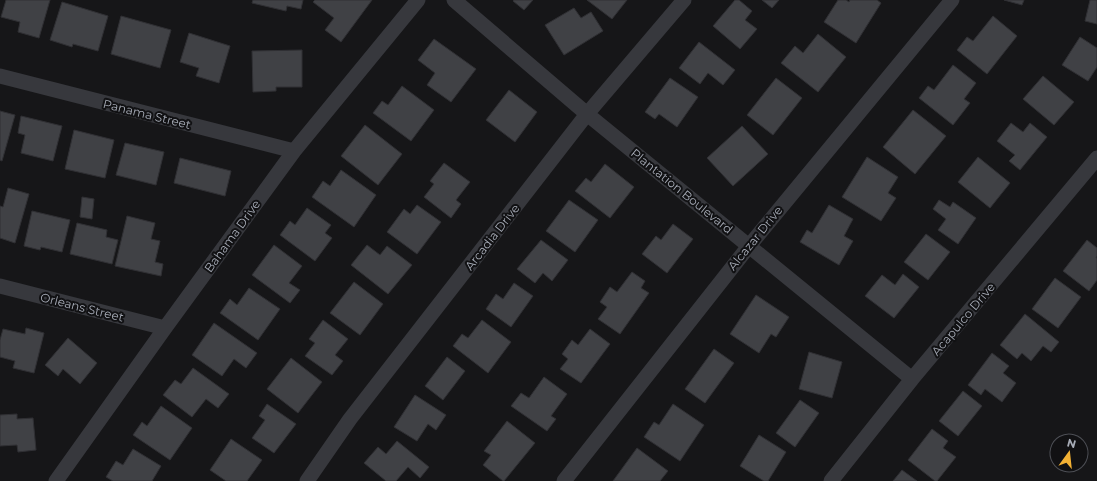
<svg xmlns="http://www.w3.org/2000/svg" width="1097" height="481" font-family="Montserrat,sans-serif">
<rect width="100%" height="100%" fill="#161618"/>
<path fill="#404145" stroke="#303034" d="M6 0H50L39 38 18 32 20 22 1 17Z
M253 0H303L301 9 287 6 286 11 252 3Z
M315 0H372L341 42 325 30 334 18 313 2Z
M514 0H533L524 10 513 1Z
M587 0H627L612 19Z
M735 0H739L752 11 745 20 757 29 740 49 713 26Z
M762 0H779L772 8Z
M838 0H846L849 2 850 0H877L881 3 856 43 824 22Z
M1004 0H1024L1022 5Z
M1090 0H1097V24L1085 21Z
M62 2 108 16 98 51 73 44 72 47 50 40Z
M574 8 581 18 591 12 603 31 564 55 545 25Z
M121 16 171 30 160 68 111 54Z
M993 16 1017 36 987 74 957 50 967 37 973 41Z
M189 33 230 46 219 83 196 76 199 68 180 62Z
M818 34 846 57 818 92 781 63 795 46 803 53Z
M1080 37 1097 48V67L1088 81 1062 65Z
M434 39 476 69 451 102 427 85 435 73 418 60Z
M699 42 735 70 723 85 708 73 700 84 679 68Z
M302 50V87H276V91L253 92 252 51Z
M953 65 976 83 964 99 970 103 953 125 919 98 928 86 934 90Z
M1043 76 1074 102 1054 125 1023 99Z
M670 78 698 97 677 127 659 114 655 119 645 112Z
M776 78 802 98 773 135 747 115Z
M402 86 434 110 411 141 373 113 382 101 388 105Z
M509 90 537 112 515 142 486 120Z
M913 110 946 136 915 174 883 147Z
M0 111 15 115 2 161 0 160Z
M21 116 62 126 53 161 21 153 25 135 18 133Z
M1011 123 1023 132 1030 123 1047 137 1020 170 1009 161 1015 155 997 141Z
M365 125 402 154 378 185 341 156Z
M742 126 768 154 733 186 707 158Z
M74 130 114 140 105 178 65 169Z
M125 143 164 152 156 185 116 175Z
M867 157 898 177 888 193 896 198 881 221 842 197Z
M978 157 1010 183 990 208 958 182Z
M180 158 231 171 225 196 174 183Z
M444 163 470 182 456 200 461 204 451 218 424 197 434 184 430 181Z
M605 164 634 187 610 218 575 191 586 178 591 182Z
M341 170 376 195 354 227 312 197 323 181 330 186Z
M8 188 29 194 15 243 0 238V206L3 207Z
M82 197 94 199 92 219 80 217Z
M569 200 598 220 575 252 546 231Z
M939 200 950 207 953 202 976 218 958 244 938 230 946 219 933 209Z
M417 205 441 222 417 254 387 232 404 209 410 214Z
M829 205 853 219 844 236 853 241 839 265 800 242 807 230 812 233Z
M307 208 331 225 325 233 332 238 315 261 280 235 290 221 295 225Z
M32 211 70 220 62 252 41 247 40 250 24 246Z
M127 216 155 223 151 239 160 241 155 262 163 264 161 276 115 266Z
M77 223 107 230 106 237 118 240 112 264 70 254Z
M673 224 693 239 667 273 642 254 656 236 661 240Z
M926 234 950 252 928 280 904 262Z
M541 240 568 260 552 281 543 273 535 283 517 269Z
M1087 240 1097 248V256L1096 258H1097V280L1089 291 1063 271Z
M274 245 302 266 289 283 300 290 290 303 252 275Z
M367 245 380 255 387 246 412 265 388 294 351 265Z
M632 272 645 281 641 288 649 293 620 334 598 319 607 307 600 302 610 287 617 292Z
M903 274 919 287 894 318 865 296 882 275 895 285Z
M1055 278 1081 297 1058 328 1032 309Z
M354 282 383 304 360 335 330 313Z
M514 283 533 296 511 327 486 309 496 294 503 299Z
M249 288 280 309 258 340 220 313 230 299 237 305Z
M756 295 789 317 776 337 771 334 759 353 730 334Z
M1025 314 1059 342 1051 352 1043 346 1031 361 1022 353 1017 359 1000 345Z
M323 320 348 339 335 355 343 361 332 375 305 356 315 343 309 339Z
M482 320 511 342 488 373 453 346 462 334 468 338Z
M214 323 257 353 246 368 234 359 222 376 192 355Z
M26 328 44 333 34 373 13 368 15 361 0 357V340L3 329 25 334Z
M590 329 610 344 581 383 560 369 568 359 562 354 572 340 578 345Z
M68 338 97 363 80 384 63 369 58 376 45 365Z
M714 349 734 363 705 403 685 389Z
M809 352 842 362 832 398 799 389Z
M992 353 1009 366 1003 373 1016 383 1002 402 985 389 981 395 968 385Z
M447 357 465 371 443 400 425 386Z
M291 358 322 382 298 413 267 389Z
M193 368 229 394 218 408 206 399 192 417 163 395 175 380 181 384Z
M544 377 567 394 551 416 556 419 547 431 511 406 521 393 529 398Z
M963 391 982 406 958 436 939 421Z
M415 395 446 415 436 430 428 424 417 441 394 427Z
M800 400 819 413 795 447 776 433Z
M267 404 296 424 274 453 252 438 265 420 259 416Z
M673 404 704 425 680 461 644 437 654 422 659 425Z
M161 406 192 428 170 460 133 435 142 422 147 426Z
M17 414V419L33 418 36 450 18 452 17 445 0 446V415Z
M507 421 535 443 504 481H503L483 465 491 455 484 451Z
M932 429 948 441 943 448 956 457 937 481H935L908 460Z
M759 435 786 452 768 481H764L740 466Z
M231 439 262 460 247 481H226L210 470Z
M397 441 429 467 420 478 408 467 396 481H386L364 463 378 447 386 454Z
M637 448 668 471 660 481H613Z
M133 449 161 466 152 481H113L106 477 116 461 123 465Z
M902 470 917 481H893Z"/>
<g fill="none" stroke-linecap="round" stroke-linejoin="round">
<path stroke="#37383d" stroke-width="15" d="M454 0 587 114 912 379
M0 76 294 151
M0 286 165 328
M56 481 165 328 294 151 418 0
M307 481 350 419 587 114 684 0
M564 481 749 246 952 0
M831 481 912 379 1097 158"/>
</g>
<g text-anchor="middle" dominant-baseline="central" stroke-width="4" stroke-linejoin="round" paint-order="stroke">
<g font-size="12" fill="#a8adb8" stroke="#111113">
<text transform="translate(147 114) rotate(14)">Panama Street</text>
<text transform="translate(682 191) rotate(39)">Plantation Boulevard</text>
<text transform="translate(232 236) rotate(-54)">Bahama Drive</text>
<text transform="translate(492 237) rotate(-52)">Arcadia Drive</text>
<text transform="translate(755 238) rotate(-51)">Alcazar Drive</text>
<text transform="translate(82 307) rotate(14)">Orleans Street</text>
<text transform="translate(963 319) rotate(-50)">Acapulco Drive</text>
</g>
</g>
<g transform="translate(1069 453) rotate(15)"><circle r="19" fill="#111113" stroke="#4d4f55"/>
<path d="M0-3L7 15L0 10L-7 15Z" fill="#f2b134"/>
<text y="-6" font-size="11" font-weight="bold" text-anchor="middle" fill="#a8adb8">N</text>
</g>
</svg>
